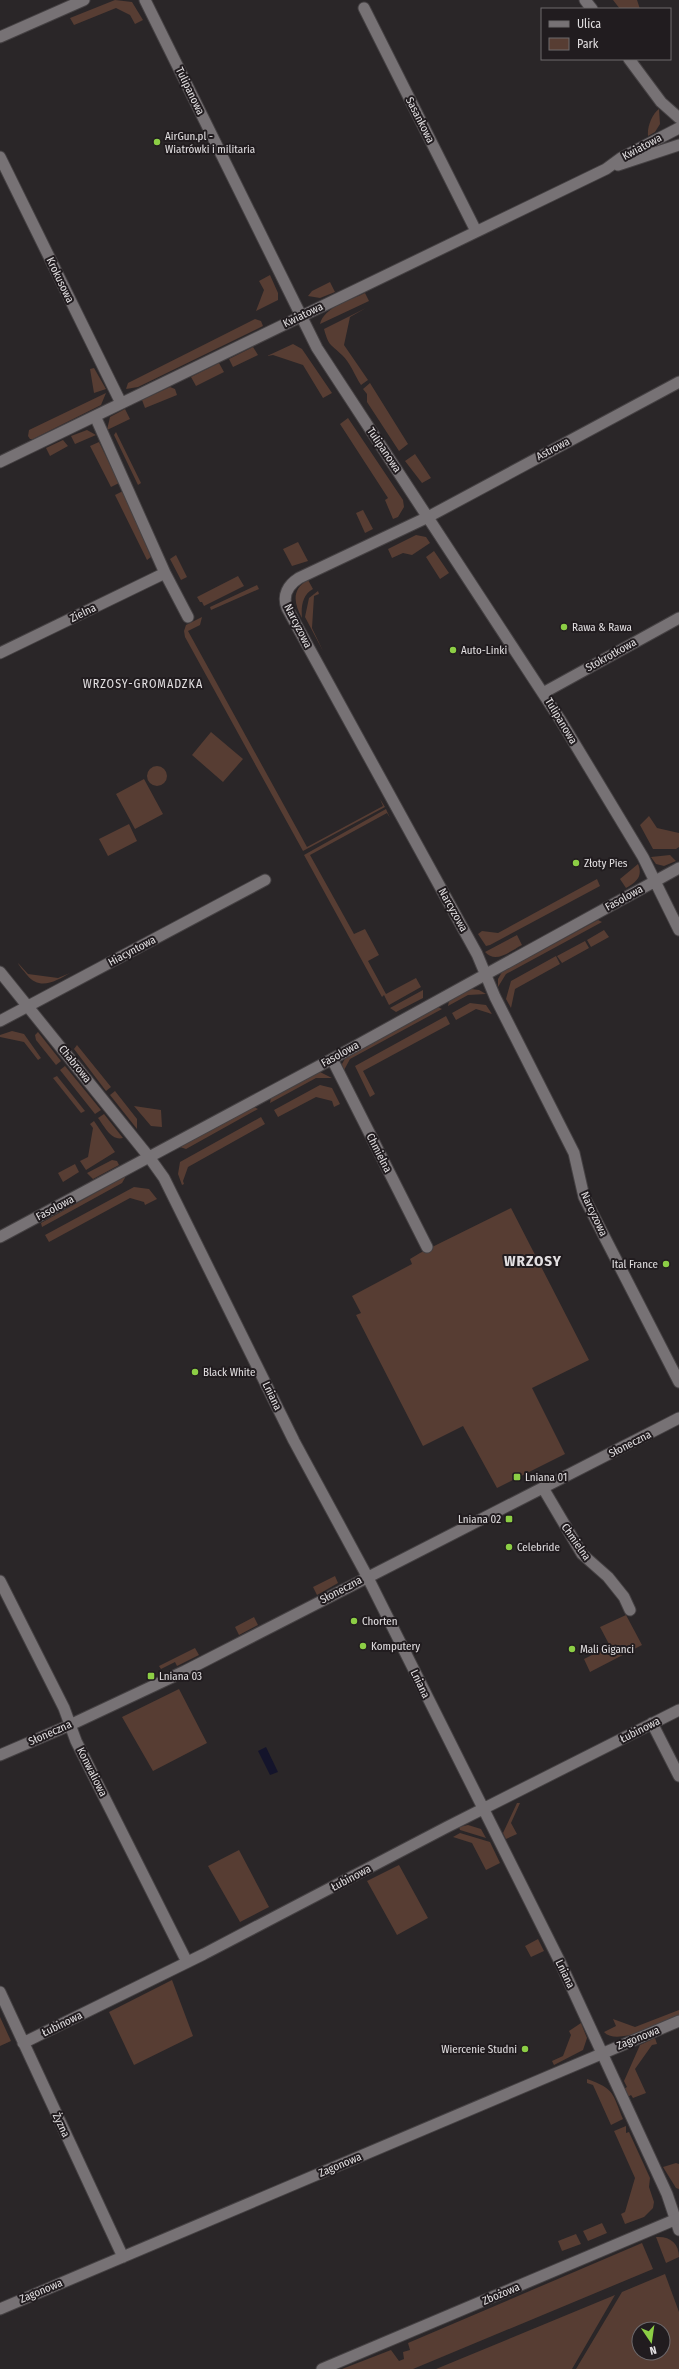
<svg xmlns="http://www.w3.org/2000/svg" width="679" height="2369" font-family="'Fira Sans Condensed',sans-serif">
<rect width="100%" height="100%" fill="#2a2628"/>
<path fill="#573d33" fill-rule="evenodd" d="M115 0 132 2 143 20 135 24 130 15 116 8 74 25 70 18Z
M613 0H637L640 9H620Z
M659 109 660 124 655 132 648 136C647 127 652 114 659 109Z
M270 275 278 293V300L256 311 264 290 259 281Z
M330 282 335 292 320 298 308 296 312 291Z
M365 293 369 301 320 324C324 307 351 300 365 293Z
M366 308 350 317 344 345 368 380 361 385C355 376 350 362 342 355 330 343 329 347 324 329Z
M255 319 261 321 263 326 138 387 126 389 128 383Z
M293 344 302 349 332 393 323 398 303 365 273 355 267 356Z
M253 347 258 355 233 367 229 359Z
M219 363 224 372 196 386 191 377Z
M94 368 106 389 94 393 90 369Z
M370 383 408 444 399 451 367 402V394L363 389Z
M170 387 175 389 177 395 145 408 142 400Z
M106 393 101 405 33 439H30L28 436 29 430Z
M125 409 130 419 107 430 110 417Z
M348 418 403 500 404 507 398 517 393 519 385 500 388 498 340 424Z
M87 430 96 435 75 444 71 436Z
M116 432 141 483 138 485 114 435Z
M63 440 68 446 50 456 46 448Z
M99 442 119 483 111 487 90 446Z
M415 454 431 478 422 483 405 461Z
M123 491 151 557 147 560 115 495Z
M363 510 373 529 365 533 356 513Z
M416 535 426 537 430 543 412 555 403 553 392 558 388 549Z
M298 542 308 561 292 566 283 549Z
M434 551 449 573 440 579 426 557Z
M176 555 187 577 181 580 170 559Z
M238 576 244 586 204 606 202 602H200L197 597Z
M308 580 313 589C302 595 301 607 302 618 294 604 291 589 308 580Z
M257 585 259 589 211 610 210 607Z
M318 591 319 594 314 596 312 628 323 651 305 617 309 598Z
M202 617 200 625 188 631 307 847 383 806 380 799 385 807 303 851 185 637 184 631 186 625Z
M211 732 243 759 223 782 192 755Z
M147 776a10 10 0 1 1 20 0a10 10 0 1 1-20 0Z
M144 779 163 814 135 829 116 794Z
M386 809 390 818 387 813 310 855 354 934 365 929 379 955 368 961 386 994 416 978 421 987 389 1005 384 995 382 997 304 855Z
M649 816 657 828 679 833V847L676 849H653L640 825Z
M129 824 137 841 108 856 99 839Z
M670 855 676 861 664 866 656 864 651 857Z
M638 864C643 876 637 882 626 888L620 879Z
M597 879 600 886 490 945 486 946 478 934 482 931 498 933Z
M598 920 602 922 506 974 498 987V979L502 972Z
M604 930 609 937 591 947 587 940Z
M517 935 522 945C510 951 496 964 485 952Z
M585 941 589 948 562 963 557 956Z
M556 956 560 964 515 989 511 1008 506 999 511 981Z
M18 963 28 974 58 978 70 973C56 981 40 991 27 975 24 971 19 966 18 963Z
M471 989 479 990 486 994 468 995 448 1006 449 1001Z
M423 990V998L396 1012 390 1008Z
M470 1003 486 1005 492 1014 476 1009 456 1020 452 1013Z
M438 1007 442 1009 350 1059 343 1072 342 1064 346 1057Z
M446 1016 450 1024 363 1071 375 1094 370 1097 355 1066Z
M12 1031 24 1034 41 1058 38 1060 24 1042 0 1037V1035Z
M38 1032 61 1061 56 1065 36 1040 35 1035Z
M77 1045 111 1087 106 1091 74 1049Z
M65 1066 101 1110 95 1114 60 1070Z
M320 1072 332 1078H316L270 1103 271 1098Z
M57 1076 85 1111 81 1113 53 1078Z
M320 1085 332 1088 340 1104 334 1107 332 1101 316 1097 278 1117 274 1110Z
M115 1091 137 1119V1129L110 1095Z
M134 1106 161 1110 162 1127 151 1126Z
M254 1107 258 1109 186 1149 180 1147Z
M104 1114 123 1138C111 1141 105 1127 98 1118Z
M261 1117 265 1124 188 1167 183 1181 184 1184 182 1185 178 1174 180 1162Z
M94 1121 115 1152 86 1170 80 1161 88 1157 93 1128 90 1124Z
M112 1160 117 1161 119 1165 93 1179 87 1173Z
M75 1164 79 1172 63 1182 58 1173Z
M126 1176 122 1183 42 1227 41 1223Z
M134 1187 149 1189 157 1199 145 1205 144 1202 130 1198 49 1242 45 1235Z
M511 1208 589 1360 532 1388 565 1454 497 1488 463 1426 423 1446 356 1315 361 1313 352 1296 412 1264 410 1259 420 1253Z
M335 1576 338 1583 317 1595 313 1587Z
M626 1615 642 1645 590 1672 584 1659 610 1646 600 1627Z
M254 1617 258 1625 239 1635 235 1627Z
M195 1648 199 1655 177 1666 175 1662 161 1669 159 1666Z
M179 1689 207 1743 153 1771 122 1717Z
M517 1803H520L511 1823 517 1834 506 1839 503 1833Z
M468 1825 481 1829 486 1838 460 1830 459 1827Z
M460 1833 490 1842 500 1863 486 1870 472 1843 453 1837Z
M239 1850 269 1907 240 1922 208 1866Z
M399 1865 428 1918 397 1935 367 1881Z
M538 1939 544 1951 531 1957 525 1946Z
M172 1980 193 2036 134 2065 109 2012Z
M679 2010V2015C663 2022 617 2047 604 2032L616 2026 613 2019 635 2027Z
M0 2017 11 2041 0 2046Z
M581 2023 587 2038 583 2050 554 2065 552 2061 563 2056 571 2035 569 2031Z
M655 2038 657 2044 652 2045 635 2069 646 2093 633 2098 631 2095 626 2098 622 2090 627 2087 624 2081 640 2045Z
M587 2079C615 2089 612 2093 623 2119L611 2125 593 2085 587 2083Z
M626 2126V2133L629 2132 650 2178 649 2187 654 2202 653 2208 644 2217 625 2224 621 2214 625 2212 635 2178 614 2131Z
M676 2163 679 2164V2189L676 2188 663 2167Z
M602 2223 607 2233 588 2241 583 2231Z
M576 2234 581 2244 562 2251 558 2241Z
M656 2237C670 2236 679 2243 679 2257L666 2263Z
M642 2243 653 2269 413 2369H342L391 2350 399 2361 404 2359 403 2352 410 2350 408 2343Z
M665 2274 679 2312V2369H576L622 2292ZM639 2329H663V2353H639Z
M615 2295 572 2369H436Z"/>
<path fill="#14142b" d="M266 1747 278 1772 270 1775 258 1751Z"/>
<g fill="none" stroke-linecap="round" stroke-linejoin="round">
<defs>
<path id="minor" d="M145 0 317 348 561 721 643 857 679 930
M585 0 592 9
M364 8 476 231
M0 37 84 0
M629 59 661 102 679 118
M0 157 121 403
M618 165 679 145
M679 382 428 517 299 578C288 585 282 595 287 608L477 954 495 997 574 1153 584 1197 679 1382
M95 416 165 573 188 617
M0 462 606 169 621 158 679 128
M0 653 165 573
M543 693 679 618
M0 972 149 1157 164 1178 294 1441 367 1576 560 1962 667 2194 679 2230
M0 1021 265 880
M332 1059 427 1247
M0 1237 332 1059 679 868
M543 1488 582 1554 608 1577 624 1597 630 1610
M0 1581 64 1708 76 1741 187 1962
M652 1723 679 1776
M0 1755 70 1725 185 1671 679 1418
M0 1992 123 2257
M23 2043 204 1954 447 1827 679 1710
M0 2309 679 2021"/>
<path id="tertiary" d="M322 2369 679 2218"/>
</defs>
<use href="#minor" stroke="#454143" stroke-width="13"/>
<use href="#tertiary" stroke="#454143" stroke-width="13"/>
<use href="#minor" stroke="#777275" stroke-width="11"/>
<use href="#tertiary" stroke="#777275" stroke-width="11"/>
</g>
<g fill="#8cce45" stroke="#211c1f" stroke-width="1.5">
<circle cx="157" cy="142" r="4"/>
<circle cx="564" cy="627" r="4"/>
<circle cx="453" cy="650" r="4"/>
<circle cx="576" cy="863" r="4"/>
<circle cx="666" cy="1264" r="4"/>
<circle cx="195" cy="1372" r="4"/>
<rect x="513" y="1473" width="8" height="8" rx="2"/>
<rect x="505" y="1515" width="8" height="8" rx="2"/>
<circle cx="509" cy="1547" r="4"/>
<circle cx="354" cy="1621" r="4"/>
<circle cx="363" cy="1646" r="4"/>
<circle cx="572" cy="1649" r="4"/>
<rect x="147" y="1672" width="8" height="8" rx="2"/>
<circle cx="525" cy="2049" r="4"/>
</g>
<g text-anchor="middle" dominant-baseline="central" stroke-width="4" stroke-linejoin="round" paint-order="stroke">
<g font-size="11" fill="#e2dfe1" stroke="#211c1f">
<text transform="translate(190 91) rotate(64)">Tulipanowa</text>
<text transform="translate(420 120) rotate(63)">Sasankowa</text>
<text transform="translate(642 147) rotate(-28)">Kwiatowa</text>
<text transform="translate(60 280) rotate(64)">Krokusowa</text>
<text transform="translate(303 315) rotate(-26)">Kwiatowa</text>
<text transform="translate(553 449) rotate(-28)">Astrowa</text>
<text transform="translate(384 450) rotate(56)">Tulipanowa</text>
<text transform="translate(83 613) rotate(-26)">Zielna</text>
<text transform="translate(298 626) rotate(63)">Narcyzowa</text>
<text transform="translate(611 655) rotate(-29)">Stokrotkowa</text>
<text transform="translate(561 721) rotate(59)">Tulipanowa</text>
<text transform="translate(624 898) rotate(-29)">Fasolowa</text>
<text transform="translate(453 910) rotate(61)">Narcyzowa</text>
<text transform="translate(132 951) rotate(-28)">Hiacyntowa</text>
<text transform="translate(340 1054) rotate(-29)">Fasolowa</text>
<text transform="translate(75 1064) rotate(51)">Chabrowa</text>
<text transform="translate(379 1153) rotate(63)">Chmielna</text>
<text transform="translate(55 1208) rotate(-28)">Fasolowa</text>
<text transform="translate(594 1214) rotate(65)">Narcyzowa</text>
<text transform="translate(272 1396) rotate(64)">Lniana</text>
<text transform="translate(630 1444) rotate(-27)">Słoneczna</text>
<text transform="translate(576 1542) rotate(55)">Chmielna</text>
<text transform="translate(341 1590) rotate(-28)">Słoneczna</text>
<text transform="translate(420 1684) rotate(64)">Lniana</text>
<text transform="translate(640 1730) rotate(-27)">Łubinowa</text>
<text transform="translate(50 1733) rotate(-24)">Słoneczna</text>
<text transform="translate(92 1772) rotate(63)">Konwaliowa</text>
<text transform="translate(351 1878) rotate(-28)">Łubinowa</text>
<text transform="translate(565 1974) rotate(64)">Lniana</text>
<text transform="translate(62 2024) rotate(-26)">Łubinowa</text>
<text transform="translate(638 2038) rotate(-22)">Zagonowa</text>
<text transform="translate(61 2125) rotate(65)">Żyzna</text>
<text transform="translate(340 2165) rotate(-23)">Zagonowa</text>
<text transform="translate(41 2291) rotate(-23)">Zagonowa</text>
<text transform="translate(501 2294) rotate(-23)">Zbożowa</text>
</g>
<g font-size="11" fill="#e2dfe1" stroke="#211c1f" text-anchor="start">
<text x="165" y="136">AirGun.pl -<tspan x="165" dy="13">Wiatrówki i militaria</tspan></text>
<text x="572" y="627">Rawa &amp; Rawa</text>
<text x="461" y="650">Auto-Linki</text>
<text x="584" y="863">Złoty Pies</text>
<text x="658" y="1264" text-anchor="end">Ital France</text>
<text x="203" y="1372">Black White</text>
<text x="525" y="1477">Lniana 01</text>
<text x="501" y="1519" text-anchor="end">Lniana 02</text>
<text x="517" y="1547">Celebride</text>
<text x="362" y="1621">Chorten</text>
<text x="371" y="1646">Komputery</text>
<text x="580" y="1649">Mali Giganci</text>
<text x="159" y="1676">Lniana 03</text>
<text x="517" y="2049" text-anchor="end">Wiercenie Studni</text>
</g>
<g font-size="12" letter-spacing="1" fill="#e2dfe1" stroke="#211c1f">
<text x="143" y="684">WRZOSY-GROMADZKA</text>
</g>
<g font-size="15" font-weight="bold" letter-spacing="1" fill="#e2dfe1" stroke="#211c1f">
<text x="533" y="1261">WRZOSY</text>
</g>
</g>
<rect x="541" y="8" width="130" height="52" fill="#211c1f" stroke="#6e6a6d"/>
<rect x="549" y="21" width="20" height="6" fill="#777275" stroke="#6e6a6d"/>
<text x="577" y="28" font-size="12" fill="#e2dfe1">Ulica</text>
<rect x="549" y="38" width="20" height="12" fill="#573d33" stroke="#6e6a6d"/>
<text x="577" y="48" font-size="12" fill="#e2dfe1">Park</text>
<g transform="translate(651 2341) rotate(167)"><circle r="19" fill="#211c1f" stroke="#6e6a6d"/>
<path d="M0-3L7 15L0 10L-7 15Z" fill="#8cce45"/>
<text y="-6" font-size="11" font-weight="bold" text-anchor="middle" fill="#e2dfe1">N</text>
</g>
</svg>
